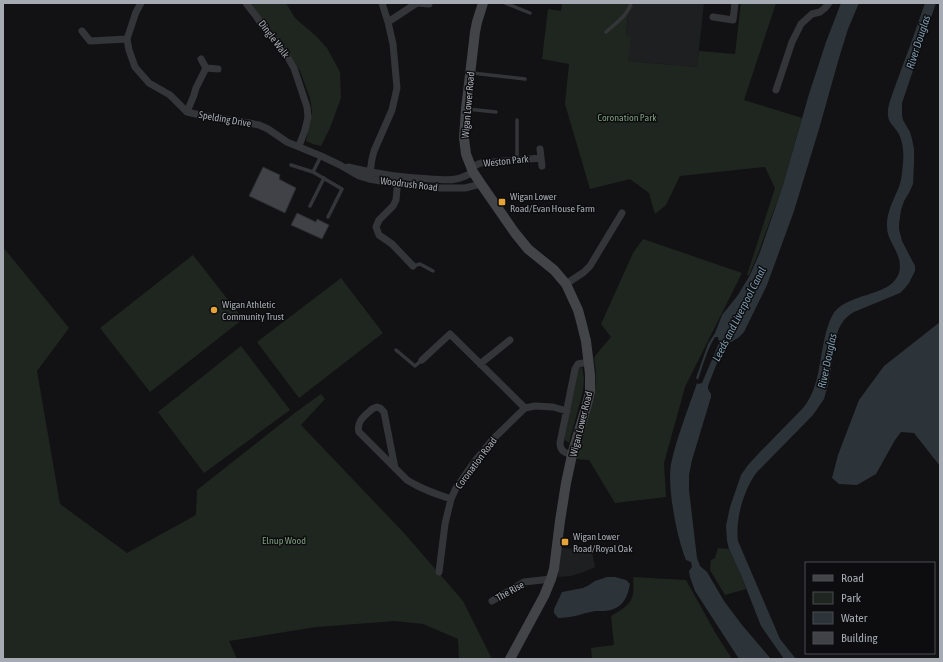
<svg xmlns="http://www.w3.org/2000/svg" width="943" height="662" font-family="'Asap Condensed',sans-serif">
<rect width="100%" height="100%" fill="#121214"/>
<path fill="#1e1f21" d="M633 3H704L697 67 628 61 630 37H626L628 13 633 9Z
M561 548 589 550 592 552 595 567 584 572 571 576 558 577Z"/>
<path fill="#1f261f" d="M250 3H286L295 18 316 36 327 48 340 72 341 98 330 128 321 146 313 144 306 141 312 112 311 104 310 98 300 71 288 51 265 24Z
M562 3H633V9L628 13 626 36 631 37 628 61 697 67 699 51 735 54 741 3H776L744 100 802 118 783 185 759 251 749 275H747L775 188 765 167 680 176 666 205 655 214 649 193 630 179 590 189 565 104 569 64 542 59 548 9 561 11Z
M643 239 742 273 685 387 664 463 666 497 615 503 589 460 576 459 595 389 596 372 594 358 599 351 611 337 601 324 633 253Z
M3 247 69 328 37 371 60 504 127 553 196 515 197 490 296 412 321 394 325 399 301 425 404 533 463 601 492 659H459L458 639 423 624 395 621 316 627 229 641 237 659H3Z
M193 255 243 319 150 392 100 328Z
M341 278 383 333 299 398 257 342Z
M241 346 290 410 204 473 158 412Z
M582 367 584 378 583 391 569 443 565 440V436L576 374 578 370Z
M718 548 729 549 741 575 746 589 725 595 710 570 711 560 715 558Z
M633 577 686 580 716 634 732 659H592L591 648 614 645 611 616C631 604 635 602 633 577Z"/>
<path fill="#2c3339" d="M841 3H859L848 29 839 58 819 129 794 211 767 285 744 332 738 338 731 342 726 343 724 345 708 386V389L711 394V397L692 460 689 475V490L697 558 700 566 707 572 724 601 742 625 771 659H739L695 591 690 577 689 571 692 567 691 562 686 560C677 538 667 488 671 464 677 436 688 410 697 383L698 384 702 383 719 343 718 337H715C707 350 703 365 698 380L696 378 708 344 715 333 722 315 738 295 750 275 760 252 783 185 809 94 826 42Z
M925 3H936L902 103V115L903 120 910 132 912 139 914 149V164L913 184 909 193 904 201 901 210 899 224V229L902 241 915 266V271L909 283 905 288 900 293 854 312C845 317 839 325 837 335L828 385 824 399 813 415 757 472C744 489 735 519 738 541L780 639 796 659H784L761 626 741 575 729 549 727 541 726 526 730 507 741 475 748 465 760 452 803 408C824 383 818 344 832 316 844 292 891 298 899 273 904 254 887 243 887 227 886 213 894 199 899 187 902 179 902 171 903 163 904 152 903 140 897 131 893 125 888 122 888 115 887 108 890 101 892 95 898 78 904 62 910 46 915 32 920 17 925 3Z
M940 322V466L914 433 901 432 895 440 876 474 857 485 839 484 832 478 838 455 859 400 884 366Z
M607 577H615L626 580 630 584C627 600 621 610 604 611 601 611 598 611 595 611 580 614 573 618 558 618L554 613V609L562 592 583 588 589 585 595 581Z"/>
<path fill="#414247" stroke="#2c2d30" d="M263 167 280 175 279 179 296 188 285 213 249 196Z
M297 213 316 222 317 219 329 225 322 239 291 225Z"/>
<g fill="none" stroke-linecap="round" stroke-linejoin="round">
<path stroke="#343539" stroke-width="3.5" d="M505 3 530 13
M606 32C615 24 628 15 631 3
M472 73 525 79
M467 109 496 112
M517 120V160
M321 156 313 172 342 189 328 217
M291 165 313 172
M310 206 324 178
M413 266 420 264 433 271
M396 350 415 366 422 360"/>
<path stroke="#343539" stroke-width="7" d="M141 3 136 12 127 39 129 50 135 67 149 83 170 95 187 112 200 115 249 123 259 125 268 129 287 142 321 156 340 165 359 176 369 179 398 184 440 188H465L481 184
M246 3 256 16 264 28 274 39 287 56 294 68 307 107 308 117 305 130 299 146
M713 17 733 20 735 3
M388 22 417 3 429 4
M82 31 90 41 127 39
M201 59 206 68
M776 90 792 42 801 24 812 14 820 12 825 8 829 3
M187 112 194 95 196 88 206 68 218 69
M540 149 542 166
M348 167C376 174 403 178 431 179 439 179 448 181 456 179 462 178 468 175 473 172
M471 167 481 163 541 158
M369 179 372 159 374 151 392 110 397 88 393 44 388 22 382 3
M398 179 396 200 393 206 379 220 376 227 379 235 392 244 413 266
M566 284 584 272 590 266 622 213
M422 360 450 334 525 408
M480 364 510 340
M572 455C566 453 560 452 560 443L575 369 578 364 589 362
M395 468 384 412 380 408 377 407 372 409C365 416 356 421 359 432L407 480C421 489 436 494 451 499
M439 572 445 524 451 499 456 488 475 461 493 439 525 408 535 406 553 407 567 411
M492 601 524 582 551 579"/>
<path stroke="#424448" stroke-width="10" d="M483 3 477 22 475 32 466 109 464 138 466 154 473 172 481 184 515 233 528 249 554 270 566 284 578 310 581 321 586 341 590 374V392L587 404 572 455 566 483 560 521 554 569 551 579 544 596 510 659"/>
</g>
<g fill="#e6a338" stroke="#0d0d0f" stroke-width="1.5">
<rect x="498" y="198" width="8" height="8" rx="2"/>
<circle cx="214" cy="310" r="4"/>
<rect x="561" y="538" width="8" height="8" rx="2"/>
</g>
<g text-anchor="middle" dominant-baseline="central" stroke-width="3" stroke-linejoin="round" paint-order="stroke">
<g font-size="10" fill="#a5aab3" stroke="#0d0d0f">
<text transform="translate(274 39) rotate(53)">Dingle Walk</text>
<text transform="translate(468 105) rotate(-85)">Wigan Lower Road</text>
<text transform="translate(225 119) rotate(10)">Spelding Drive</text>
<text transform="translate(506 161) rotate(-6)">Weston Park</text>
<text transform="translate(409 184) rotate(7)">Woodrush Road</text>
<text transform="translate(581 424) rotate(-76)">Wigan Lower Road</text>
<text transform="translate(476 463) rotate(-53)">Coronation Road</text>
<text transform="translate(510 591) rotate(-29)">The Rise</text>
</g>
<g font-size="10" fill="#7d9d7d" stroke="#0d0d0f">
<text x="627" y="117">Coronation Park</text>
<text x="284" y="540">Elnup Wood</text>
</g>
<g font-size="10" fill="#a5aab3" stroke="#0d0d0f" text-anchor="start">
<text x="510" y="196">Wigan Lower<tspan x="510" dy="12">Road/Evan House Farm</tspan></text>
<text x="222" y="304">Wigan Athletic<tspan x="222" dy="12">Community Trust</tspan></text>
<text x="573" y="536">Wigan Lower<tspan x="573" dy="12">Road/Royal Oak</tspan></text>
</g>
<g font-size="11" font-style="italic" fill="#7d99ad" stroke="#0d0d0f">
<text transform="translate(918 42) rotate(-72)">River Douglas</text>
<text transform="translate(739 314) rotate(-63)">Leeds and Liverpool Canal</text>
<text transform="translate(827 361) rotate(-78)">River Douglas</text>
</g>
</g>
<rect width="943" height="662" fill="none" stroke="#a5aab3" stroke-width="8"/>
<rect x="805" y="562" width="130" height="92" fill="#0d0d0f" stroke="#4a4c51"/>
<rect x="813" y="575" width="20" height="6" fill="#424448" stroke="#4a4c51"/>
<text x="841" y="582" font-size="12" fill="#a5aab3">Road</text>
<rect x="813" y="592" width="20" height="12" fill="#1f261f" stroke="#4a4c51"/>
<text x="841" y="602" font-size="12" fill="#a5aab3">Park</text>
<rect x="813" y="612" width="20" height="12" fill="#2c3339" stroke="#4a4c51"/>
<text x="841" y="622" font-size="12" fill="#a5aab3">Water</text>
<rect x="813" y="632" width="20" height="12" fill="#414247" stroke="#4a4c51"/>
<text x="841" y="642" font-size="12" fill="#a5aab3">Building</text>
</svg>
